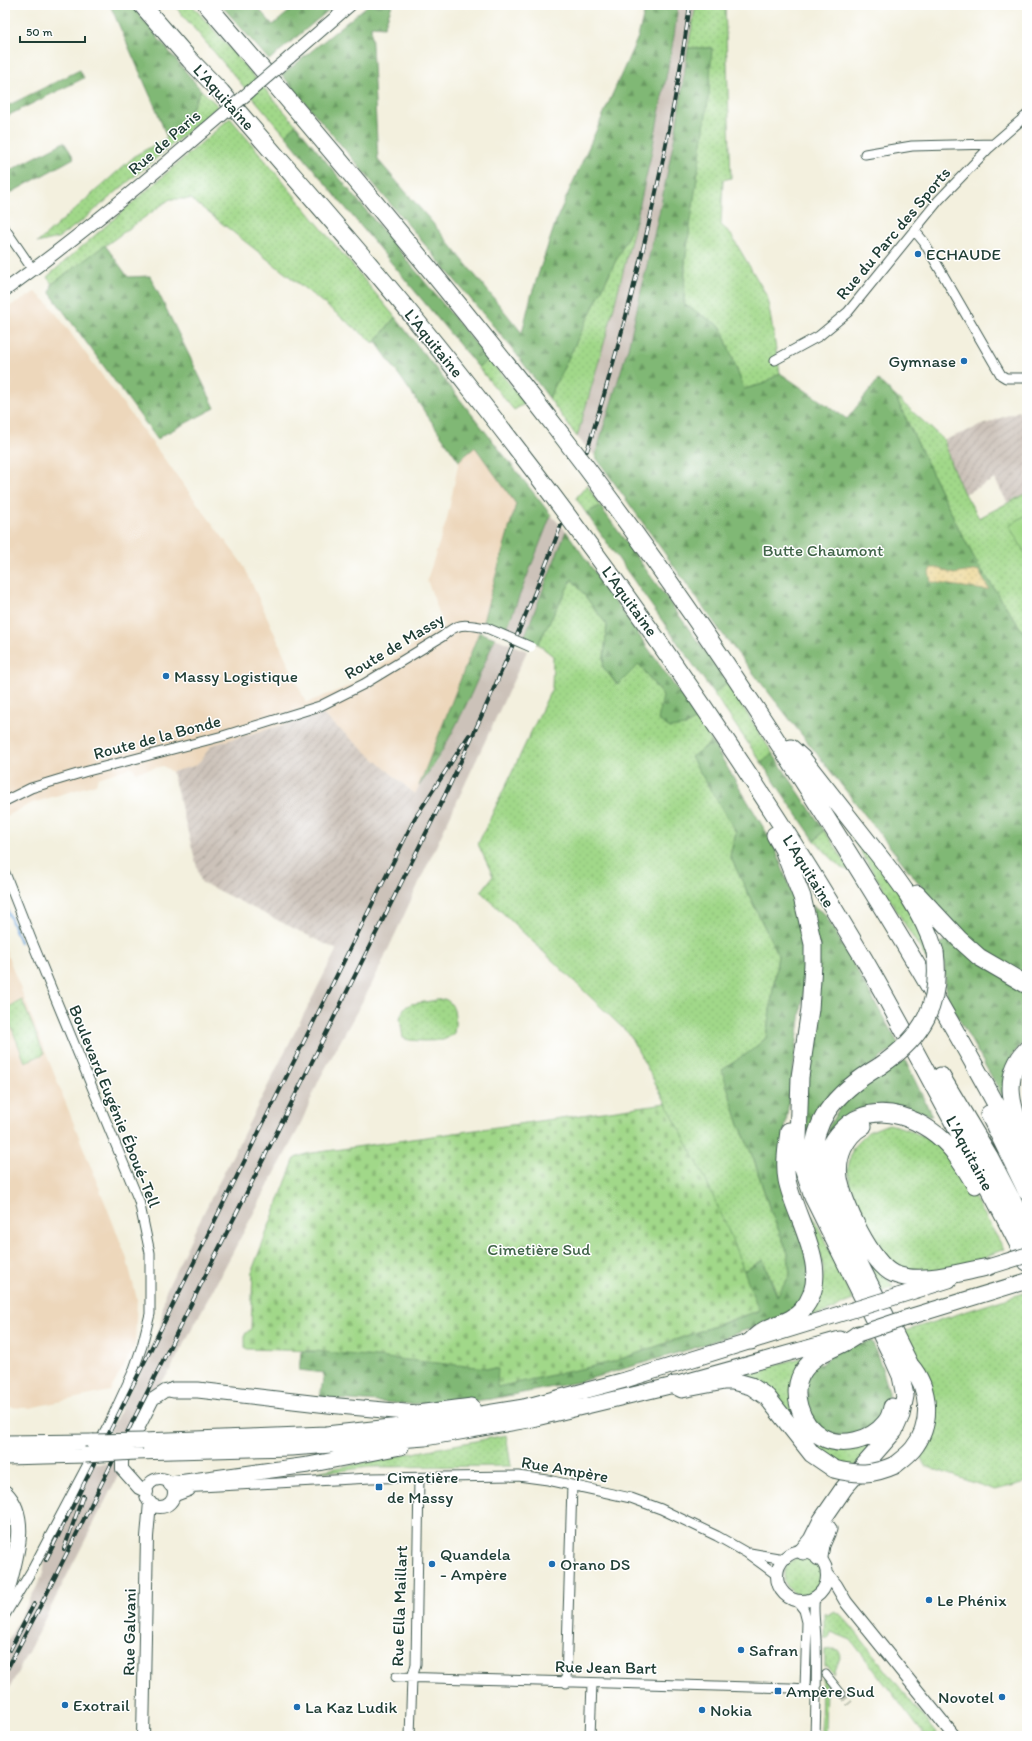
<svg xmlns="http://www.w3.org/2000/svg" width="1032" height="1741" font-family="Itim,sans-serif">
<defs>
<pattern id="industrial-furrows" width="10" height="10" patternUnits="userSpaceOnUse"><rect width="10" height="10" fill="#ccc2b9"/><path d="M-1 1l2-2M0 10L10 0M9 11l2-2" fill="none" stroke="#a59f97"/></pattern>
<pattern id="grass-dots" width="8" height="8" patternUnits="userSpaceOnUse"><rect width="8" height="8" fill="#a1d889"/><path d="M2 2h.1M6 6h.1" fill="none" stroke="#8aba77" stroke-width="1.8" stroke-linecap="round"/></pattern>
<pattern id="forest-firs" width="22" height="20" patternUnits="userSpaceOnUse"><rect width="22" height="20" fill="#80b875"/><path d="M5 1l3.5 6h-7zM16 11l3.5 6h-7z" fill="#689761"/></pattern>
<pattern id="sand-dots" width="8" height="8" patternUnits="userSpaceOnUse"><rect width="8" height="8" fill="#eeda9e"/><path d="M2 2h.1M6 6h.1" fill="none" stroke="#ccbc89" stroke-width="1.8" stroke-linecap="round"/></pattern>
<pattern id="cemetery-stones" width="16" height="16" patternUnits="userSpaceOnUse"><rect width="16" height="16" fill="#a1d889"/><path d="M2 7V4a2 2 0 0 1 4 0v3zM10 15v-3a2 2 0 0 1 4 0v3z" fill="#8aba77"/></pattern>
</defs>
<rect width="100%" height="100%" fill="#fff"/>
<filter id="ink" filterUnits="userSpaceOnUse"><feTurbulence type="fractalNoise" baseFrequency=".025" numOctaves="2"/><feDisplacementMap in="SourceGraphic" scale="8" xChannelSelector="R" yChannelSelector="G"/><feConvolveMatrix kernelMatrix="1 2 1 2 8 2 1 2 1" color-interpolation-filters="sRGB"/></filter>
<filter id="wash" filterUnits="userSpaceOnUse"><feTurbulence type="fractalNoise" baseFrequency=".012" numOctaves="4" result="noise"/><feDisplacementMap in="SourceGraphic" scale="16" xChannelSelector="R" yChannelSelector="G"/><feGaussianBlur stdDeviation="0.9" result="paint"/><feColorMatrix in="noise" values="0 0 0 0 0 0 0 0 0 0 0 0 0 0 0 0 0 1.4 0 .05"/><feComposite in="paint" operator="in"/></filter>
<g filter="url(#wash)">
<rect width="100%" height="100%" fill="#f3f0de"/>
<path fill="#edd7bb" d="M35 292 49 304 244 566 306 703 349 686 444 626 427 580 447 519 459 461 475 447 517 501 485 615 416 795 321 714 212 745 197 765 172 772 163 766 136 772 132 767 98 778 96 784 32 803 5 817V309Z
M5 949 126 1256 137 1299 135 1346 110 1391 29 1408 5 1407Z"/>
<path fill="url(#industrial-furrows)" d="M1019 411 1027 427V493L1007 502 995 479 964 494 951 464 944 440Z
M322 714 416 795 337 950 201 882 172 772 197 765 212 745Z"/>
<path fill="#ccc2b9" d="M678 5H696L676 130 660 209 628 348 595 456 577 437 610 322 651 155 674 36Z
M551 515 566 531 524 638 506 630Z
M495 638 527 651 372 984 319 1080 299 1128 168 1374 152 1393 131 1432 109 1433 160 1327 165 1293 196 1228 419 786 436 763 475 685Z
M117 1463 119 1474 5 1697V1646L43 1575 45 1559 93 1464Z"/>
<path fill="url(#grass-dots)" stroke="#608a5e" d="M174 5H192L296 125 285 135Z
M696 5H725L731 178 723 180 721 225 730 233 767 296 780 373 763 384 744 389 721 327 684 305 685 262 712 48H688Z
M201 90 218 106 83 220 58 238 37 243 136 155 167 138 183 125Z
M230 118 395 317 374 343 191 199H170L52 284 47 277Z
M637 217 610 322 577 437 549 398Z
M489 360 526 403 514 410 478 367Z
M895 396 944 440 951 464 964 494H965L979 518 1027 493V638L977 563 960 531Z
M587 485 600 506 586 513 576 498Z
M572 579 607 625 603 667 617 685 639 664 685 726 697 718 712 742 691 757 736 832 730 856 778 955 766 1038 752 1050 737 1119 754 1160 769 1207 788 1253 790 1275 778 1296 763 1260 744 1271 666 1103 629 1034 481 892 493 876 478 844 552 688 553 656 538 644Z
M727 682 773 754 761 762 714 694Z
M833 807 883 868 923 930 930 965Z
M824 830 851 871 841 868 815 841Z
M444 999C457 1003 456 1022 454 1033 450 1036 447 1039 443 1040 435 1041 409 1042 403 1038L400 1018 404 1008 411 1004Z
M22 1000 44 1054 25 1062 5 1011V1009Z
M889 1124 907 1129 932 1141 953 1161 1004 1249 963 1266 923 1273 900 1268 886 1257 855 1203 847 1171 853 1147 868 1132Z
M831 1172 871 1255 893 1287 880 1292Z
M813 1216 853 1300 840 1305 834 1309 804 1319C809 1307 818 1295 822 1282 828 1262 813 1237 806 1219Z
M1027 1292V1482L995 1490 925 1466 919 1454 927 1439 902 1332Z
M812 1355 877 1436 854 1468 830 1459 736 1375Z
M506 1435 511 1466 369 1467 340 1471 315 1472Z
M784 1576a19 19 0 1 1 38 0a19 19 0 1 1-38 0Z
M834 1611 841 1615 851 1626 938 1736H925L851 1640 831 1632 829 1638H824V1613L827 1615Z
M833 1649 838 1650 841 1655 834 1674 828 1667H825V1650Z
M822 1677H826L825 1736H821Z"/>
<path fill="url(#forest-firs)" stroke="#507a54" d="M110 5H131L201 90 183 125 167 138 157 111Z
M221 5H255L273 25 297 5H335L269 60Z
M368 5H392L384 27 371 26 378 160 431 221 522 333 531 296 557 218 638 37 646 5H678L674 36 651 155 637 217 549 398 511 347 282 75Z
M688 48H712L709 94 685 262 684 304 721 327 744 389 763 384 780 373 847 419 878 380 895 396 960 531 977 563 1027 638V977L1005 965 970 941 928 895 721 632 595 456 628 348 660 209 676 130Z
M80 70 84 78 5 117V107Z
M296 125 489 360 478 367 285 135Z
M64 142 74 158 5 196V173Z
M105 245 128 277 150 276 215 408 161 436 158 440 50 293 52 284Z
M395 317 551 515 506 630 483 621 516 504 475 447 459 461 376 342Z
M600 506 727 682 714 694 586 513Z
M566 531 697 718 685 726 670 728 658 720 663 696 639 664 618 685 603 667 607 625 572 579 538 644 524 638Z
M479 632 495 638C474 689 452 741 419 786Z
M712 742 774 845 805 930 807 967 785 1130 809 1258 807 1295 789 1315 691 1349 579 1382 491 1399 451 1403 409 1404 320 1398 324 1373 299 1370 301 1352 316 1351 499 1369 498 1387 612 1362 758 1311 744 1271 763 1260 777 1296 790 1275 788 1253 769 1207 754 1160 737 1119 722 1070 752 1050 766 1038 778 955 730 856 736 832 691 757Z
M773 754 824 830 815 841 761 762Z
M813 906 825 914 899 1045 844 1084 809 1168 802 1147Z
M949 939 1027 990V1038L1013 1054 1006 1072 1003 1097 947 998 944 962 940 943Z
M905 1060 932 1116 906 1106 876 1104 851 1112 832 1133 827 1130 843 1101 867 1083Z
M872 1341 882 1368 888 1388V1401L883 1413 876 1423 851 1435 835 1434 821 1428 805 1408 803 1388 808 1374 841 1348Z"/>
<path fill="url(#sand-dots)" stroke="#868c69" d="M931 568H937L954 574 978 570 989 589 984 590 931 582 929 572Z"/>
<path fill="url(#cemetery-stones)" stroke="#608a5e" d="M666 1103 702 1172 727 1227 759 1310 612 1362 497 1387 498 1369 316 1351 245 1349V1334L251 1329 253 1268 295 1158 306 1154Z"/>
<path fill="#a1d889" stroke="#608a5e" d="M1027 514V556L1009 526Z"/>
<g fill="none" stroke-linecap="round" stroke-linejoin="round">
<path stroke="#69a6da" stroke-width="2.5" d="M5 905 20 942"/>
</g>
</g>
<g filter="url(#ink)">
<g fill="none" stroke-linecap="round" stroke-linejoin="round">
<path stroke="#c9ccbc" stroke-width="7" stroke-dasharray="7 3.5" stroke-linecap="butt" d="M842 1694 850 1704"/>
<defs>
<path id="pedestrian" d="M826 1674 842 1694"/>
<path id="minor" d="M865 154 912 146 993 144
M5 229 33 270
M914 230 924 242 1001 375 1006 378H1027
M775 360 819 336 848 312 938 201 989 148 1027 115
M5 801 31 788 84 772 223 736 320 706 364 684 443 636C459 621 467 625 487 628
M5 873 33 944 139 1201 150 1253V1314L142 1346 133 1372 108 1426 32 1570 5 1615
M181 1488 371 1478 518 1476 548 1480 631 1498 661 1509 717 1536 747 1553 777 1575
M174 1497 190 1491
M750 1553 784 1559
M815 1598C812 1608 816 1628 816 1641 817 1672 816 1704 815 1736
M797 1601 804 1610 807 1622 805 1689
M396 1677 790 1688 805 1689 816 1692
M566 1683 572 1485
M410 1736 412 1678 416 1664 419 1478
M590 1736 592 1684"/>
<path id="tertiary" d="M289 58 350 5
M5 290C75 240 141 185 206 129
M146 1493a14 14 0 1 1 28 0a14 14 0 1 1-28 0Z
M147 1492 139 1488 122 1469V1460L153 1399 165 1391 173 1390
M777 1576a25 25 0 1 1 50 0a25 25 0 1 1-50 0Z
M828 1575 836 1585 846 1602 954 1736
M143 1736 147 1537 150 1502"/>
<path id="primary" d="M898 1296 949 1280
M906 1318 1027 1281
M173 1390H198L328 1405 417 1413 472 1406
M143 1441 326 1434 419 1424 524 1407 625 1380 846 1312
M5 1443 93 1442
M135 1452 291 1448 425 1438 528 1420 674 1385 840 1339
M5 1457 85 1455
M171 1484 308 1465 401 1447
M5 1493C32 1520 12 1566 5 1599"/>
<path id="motorway" d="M142 5 190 60 221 92C305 190 391 286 470 388 613 570 746 760 864 959 894 1011 922 1064 950 1116 976 1165 1003 1212 1027 1262
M207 5C327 144 445 284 557 429 652 552 739 680 822 811 895 926 965 1042 1027 1163
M791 748 802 758C824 786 846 814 868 842 896 877 922 909 935 952
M775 835 783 849 802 897 813 944V964L810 1009 800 1077 798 1141 799 1156 813 1197 893 1358 901 1376 905 1396 901 1415 894 1431 844 1488 822 1520 812 1540 803 1551
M917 894 959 939 979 957 1027 985
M941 1076 989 1156 1027 1229
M989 1114 1027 1192
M863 1126C845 1136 836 1158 839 1178 842 1201 872 1265 894 1274 921 1285 960 1272 988 1267
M1023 1135C1011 1105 1002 1075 1027 1049
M815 1177C806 1122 836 1092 880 1066
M858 1334C840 1349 818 1349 804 1370 789 1391 800 1425 822 1437 841 1448 871 1441 885 1423 889 1419 891 1412 892 1407
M751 1341C754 1338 757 1335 760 1333 773 1323 790 1324 802 1310 835 1273 795 1220 787 1180 784 1164 787 1147 789 1131
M674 1385 682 1389 724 1381H733L751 1386 767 1397 812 1454 834 1469
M895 1465C901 1460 908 1455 913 1449 933 1424 930 1388 910 1365 891 1327 872 1289 853 1251 844 1231 826 1200 824 1178 822 1160 830 1142 843 1129 876 1096 928 1120 953 1151 961 1162 968 1173 975 1185
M819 1557 821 1545 828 1529"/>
</defs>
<use href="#pedestrian" stroke="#3f584e" stroke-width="9"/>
<use href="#minor" stroke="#3f584e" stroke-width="11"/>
<use href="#tertiary" stroke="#3f584e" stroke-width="14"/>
<use href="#primary" stroke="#3f584e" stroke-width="17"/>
<use href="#motorway" stroke="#3f584e" stroke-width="19"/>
<use href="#pedestrian" stroke="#fff" stroke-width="7"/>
<use href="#minor" stroke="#fff" stroke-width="9"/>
<use href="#tertiary" stroke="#fff" stroke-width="12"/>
<use href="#primary" stroke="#fff" stroke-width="15"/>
<use href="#motorway" stroke="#fff" stroke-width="17"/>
<defs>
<path id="rail" d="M587 451C633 304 668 158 690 5
M64 1549 83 1496
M46 1560 415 818 469 735
M10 1650 34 1604
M5 1673 46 1595 445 795C487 706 527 617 561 525"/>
</defs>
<use href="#rail" stroke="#1f3d34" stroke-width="4"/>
<use href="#rail" stroke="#fff" stroke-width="2.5" stroke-dasharray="8" stroke-linecap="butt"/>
<defs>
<path id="minor-bridge" d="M487 628 531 647"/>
<path id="tertiary-bridge" d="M206 129 289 58"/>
<path id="primary-bridge" d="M988 1267 1027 1255
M846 1312 898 1296
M858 1334 906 1318
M93 1442 143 1441
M85 1455 135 1452"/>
<path id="motorway-bridge" d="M880 1066C923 1037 942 1004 935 952
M834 1469C857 1475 873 1475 895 1465"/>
</defs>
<use href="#minor-bridge" stroke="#3f584e" stroke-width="11" stroke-linecap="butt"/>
<use href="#tertiary-bridge" stroke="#3f584e" stroke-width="14" stroke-linecap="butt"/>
<use href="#primary-bridge" stroke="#3f584e" stroke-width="17" stroke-linecap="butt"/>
<use href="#motorway-bridge" stroke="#3f584e" stroke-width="19" stroke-linecap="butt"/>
<use href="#minor-bridge" stroke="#fff" stroke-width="9"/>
<use href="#tertiary-bridge" stroke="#fff" stroke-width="12"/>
<use href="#primary-bridge" stroke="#fff" stroke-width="15"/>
<use href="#motorway-bridge" stroke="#fff" stroke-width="17"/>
</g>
</g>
<g fill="#1f6fb2" stroke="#fff" stroke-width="1.5">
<circle cx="918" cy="254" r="4"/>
<circle cx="964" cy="361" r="4"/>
<circle cx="166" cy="676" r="4"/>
<rect x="375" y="1483" width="8" height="8" rx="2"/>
<circle cx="432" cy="1564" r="4"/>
<circle cx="552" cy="1564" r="4"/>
<circle cx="929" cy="1600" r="4"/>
<circle cx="741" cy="1650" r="4"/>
<rect x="774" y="1687" width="8" height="8" rx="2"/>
<circle cx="1002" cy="1697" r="4"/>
<circle cx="65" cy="1705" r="4"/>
<circle cx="297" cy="1707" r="4"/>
<circle cx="702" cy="1710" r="4"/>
</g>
<g text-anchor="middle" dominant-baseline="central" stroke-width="3" stroke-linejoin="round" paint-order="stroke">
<g font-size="17" fill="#1f3d34" stroke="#fff">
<text transform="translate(224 97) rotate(48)">L'Aquitaine</text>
<text transform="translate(164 142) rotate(-41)">Rue de Paris</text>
<text transform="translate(893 233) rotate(-50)">Rue du Parc des Sports</text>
<text transform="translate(434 343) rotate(51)">L'Aquitaine</text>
<text transform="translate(630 601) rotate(54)">L'Aquitaine</text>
<text transform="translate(394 646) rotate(-31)">Route de Massy</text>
<text transform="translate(157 737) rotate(-15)">Route de la Bonde</text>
<text transform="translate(809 871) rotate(58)">L'Aquitaine</text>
<text transform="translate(115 1106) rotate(68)">Boulevard Eugénie Éboué-Tell</text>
<text transform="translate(970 1153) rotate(62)">L'Aquitaine</text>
<text transform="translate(565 1469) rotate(10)">Rue Ampère</text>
<text transform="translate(399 1606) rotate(-88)">Rue Ella Maillart</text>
<text transform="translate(129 1632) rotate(-89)">Rue Galvani</text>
<text transform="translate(606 1667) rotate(1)">Rue Jean Bart</text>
</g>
<g font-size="17" fill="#1f3d34" stroke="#fff" text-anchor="start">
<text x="926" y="254">ECHAUDE</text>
<text x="956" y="361" text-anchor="end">Gymnase</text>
<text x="174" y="676">Massy Logistique</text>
<text x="387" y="1477">Cimetière<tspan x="387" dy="20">de Massy</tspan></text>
<text x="440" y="1554">Quandela<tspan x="440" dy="20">- Ampère</tspan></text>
<text x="560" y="1564">Orano DS</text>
<text x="937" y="1600">Le Phénix</text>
<text x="749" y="1650">Safran</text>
<text x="786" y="1691">Ampère Sud</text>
<text x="994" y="1697" text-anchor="end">Novotel</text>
<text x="73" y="1705">Exotrail</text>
<text x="305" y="1707">La Kaz Ludik</text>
<text x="710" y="1710">Nokia</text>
</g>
<g font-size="17" fill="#406449" stroke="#fff">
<text x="823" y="550">Butte Chaumont</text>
<text x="539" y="1249">Cimetière Sud</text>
</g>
</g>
<rect width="1032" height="1741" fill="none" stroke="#fff" stroke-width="20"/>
<path d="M20 36v6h65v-6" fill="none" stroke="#1f3d34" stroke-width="2"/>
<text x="26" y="36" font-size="12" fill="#1f3d34" stroke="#ffffff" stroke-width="3" paint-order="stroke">50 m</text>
</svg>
